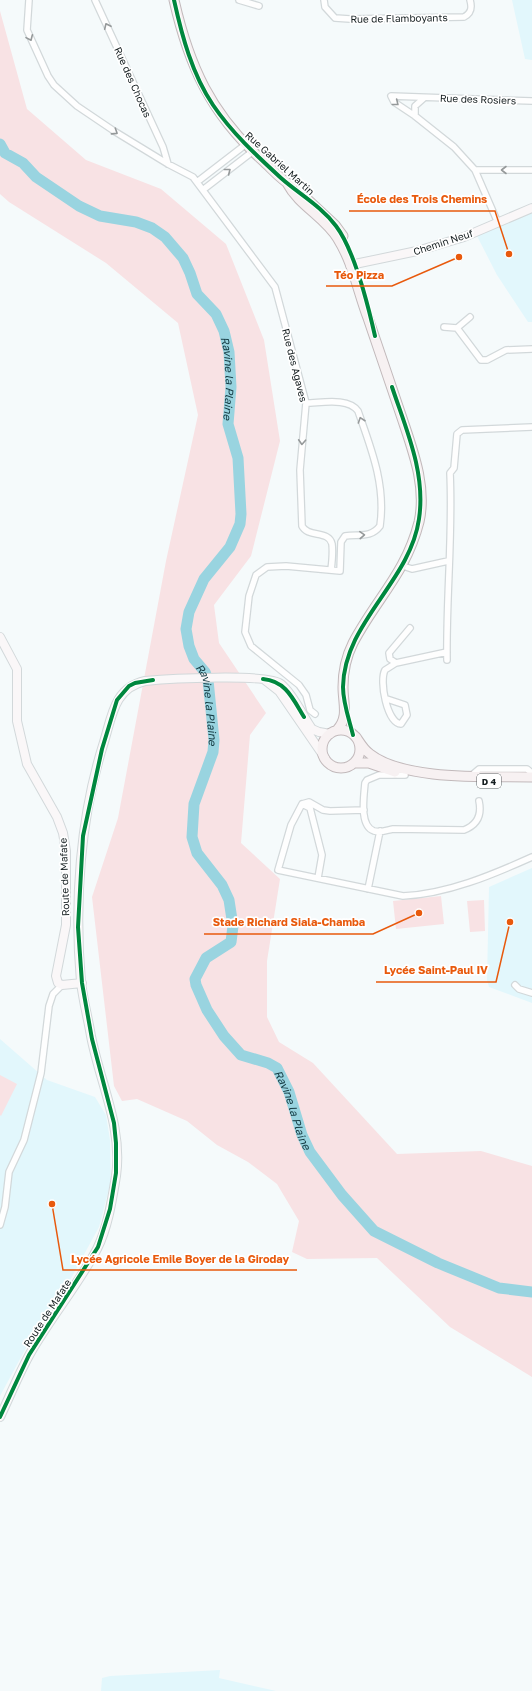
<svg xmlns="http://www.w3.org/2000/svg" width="532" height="1691" font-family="'Golos Text',sans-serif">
<rect width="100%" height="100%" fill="#f5fafb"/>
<path fill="#e2f7fc" d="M512 0H532V60L525 59Z
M532 208V322H528L497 275 475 232Z
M532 868V1003L489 987 487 980 489 887Z
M0 1039 47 1080 95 1097 106 1115 110 1140 111 1181 99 1227 63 1293 33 1335 0 1396Z
M220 1670 219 1678 276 1691H101L102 1678 110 1676Z"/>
<path fill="#f8e2e4" d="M0 11 27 109 86 160 161 189 226 244 264 340 280 441 251 556 214 605 219 643 266 713 250 735 241 843 280 879 267 961V1017L279 1042 313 1063 397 1154 481 1151 532 1166V1377L450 1327 377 1258 307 1259 292 1252 299 1221 277 1184 248 1162 217 1145 187 1121 137 1099 122 1101 114 1086 92 897 118 818 166 561 198 415 178 323 106 263 9 202 0 194Z
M441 896 444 924 396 929 393 901Z
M484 900 485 931 470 932 467 901Z
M0 1075 17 1084 1 1116 0 1115Z"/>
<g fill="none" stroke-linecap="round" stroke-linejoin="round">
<path stroke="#99d4e0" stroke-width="11" id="s1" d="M0 144 5 153 23 163 36 177 79 206 100 216 136 222 152 228 165 237 183 258 190 273 197 294 216 314 224 331 229 352 231 387 228 424 238 458 241 514 240 524 230 547 204 579 189 612 186 629 189 646 194 659 205 672 208 680 214 740 213 752 194 804 192 837 197 853 222 885 229 900 233 926 231 942 206 958 195 979 196 985 207 1010 224 1036 241 1055 268 1063 277 1068 289 1092 302 1135 310 1152 342 1195 374 1231 438 1263 499 1288 532 1292"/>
<defs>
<path id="street" d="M29 0 27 30 48 76 54 85 77 106 114 131 168 164 193 177 275 287 306 403 300 470 302 526C308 538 329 530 332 544 333 552 332 562 331 570
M95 0 163 147 168 164
M239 0 259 6
M324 0 325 7 335 18 350 19 464 17C472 13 472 7 470 0
M415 116V106L424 98
M475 170H532
M197 182 245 145
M204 189 252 152
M498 223 475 170 454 147 415 116 394 102 391 96 532 101
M444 327 457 328 470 317
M457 328 481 360H487L506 350 532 349
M306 403C321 403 348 397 358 411 371 448 386 485 380 526 371 538 359 534 345 536L341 542 340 571 286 566 267 567 256 575 249 596 245 632 251 646 299 685 306 695 310 710
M403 566 412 569 448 561
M447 660C446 597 453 535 450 473L454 468 457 434 462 430 532 427
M396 663 390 659 389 653 410 628
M387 699 405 705 407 715 401 724C387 723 379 681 385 670L396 663 447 652
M310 710 315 714
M405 775H379L367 780 365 783C364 796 359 826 374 831 381 833 387 830 393 829L464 830C477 825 482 815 479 801
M472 775 479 769H527L532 773
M302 804 310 808 322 855 318 878
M364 810 330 811 323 810 309 802 302 804 291 825 278 870 403 896C447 894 492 875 532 857
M368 889 380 831
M515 985 519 989 532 993
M0 1225 5 1207 9 1172 24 1140 41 1073 49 1006 53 994 62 985"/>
<path id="secondary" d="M350 265 417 251 464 237 532 208
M0 637 17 669V721L27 764 57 817 63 833 66 851V925L56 976 58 983 62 985 82 983
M265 680 279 691 325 758
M0 1417C10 1396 19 1373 31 1352 51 1317 78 1285 97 1249 108 1227 112 1200 116 1176 123 1127 100 1083 91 1036 88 1018 83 1000 81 982 74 903 80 817 104 742 112 716 114 688 145 681 166 679 268 673 281 684 294 695 302 715 312 729L319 732 330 734"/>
<path id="primary" d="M174 0C189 66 211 114 262 160 272 169 281 180 292 186
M287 183C299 206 325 217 338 239 353 263 358 292 368 318 379 351 391 385 402 418 413 451 427 487 419 522 406 573 376 599 353 643 346 657 343 672 343 687 343 704 349 717 337 730
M305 197 335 225 343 236
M322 749a19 19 0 1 1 38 0a19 19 0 1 1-38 0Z
M356 737C360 743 364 750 370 754 404 781 489 776 532 777
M354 763H369L395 772"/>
</defs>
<use href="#street" stroke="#d2d8da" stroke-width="8"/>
<use href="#secondary" stroke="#d2d8da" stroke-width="10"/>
<use href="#primary" stroke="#c2b9bb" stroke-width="11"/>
<use href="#street" stroke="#fefefe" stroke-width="5.5"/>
<use href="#secondary" stroke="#faf7f8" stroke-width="8"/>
<use href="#primary" stroke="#f7f1f2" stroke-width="9"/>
<defs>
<path id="cycleway" d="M174 0C182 36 192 74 213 105 232 133 256 155 281 178 299 194 321 206 336 226 355 251 368 305 375 336
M263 679C286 681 293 699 304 717
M353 735C349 719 343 703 343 687 344 622 410 582 419 519 426 473 406 429 392 387
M0 1417 29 1355 98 1247 110 1209 116 1173V1143L114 1123 92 1039 82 983 78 927 83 836 102 749 117 700 129 686 135 683 153 680"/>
</defs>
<use href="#cycleway" stroke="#fff" stroke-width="6"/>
<use href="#cycleway" stroke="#00873e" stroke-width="4"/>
</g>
<defs><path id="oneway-chevron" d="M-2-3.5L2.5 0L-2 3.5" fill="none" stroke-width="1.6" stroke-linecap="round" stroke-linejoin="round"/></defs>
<g stroke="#95999a">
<use href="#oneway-chevron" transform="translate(107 26) rotate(-115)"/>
<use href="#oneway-chevron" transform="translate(30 38) rotate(66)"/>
<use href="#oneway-chevron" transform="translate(396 103) rotate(39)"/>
<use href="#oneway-chevron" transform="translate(115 132) rotate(33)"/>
<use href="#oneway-chevron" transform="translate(504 170) rotate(-180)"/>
<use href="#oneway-chevron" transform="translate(228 171) rotate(-38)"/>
<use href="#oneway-chevron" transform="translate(361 420) rotate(-109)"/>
<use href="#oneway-chevron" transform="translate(302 442) rotate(93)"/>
<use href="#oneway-chevron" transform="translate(362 535) rotate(-3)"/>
</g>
<g text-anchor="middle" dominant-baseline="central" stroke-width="3.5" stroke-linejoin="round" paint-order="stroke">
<rect fill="#fff" stroke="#5a6162" stroke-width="1" x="477" y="774" width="24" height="14" rx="3"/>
<g font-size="9" font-weight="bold" fill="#141d1f">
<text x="489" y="781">D 4</text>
</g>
<g font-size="10" fill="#141d1f" stroke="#fff">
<text transform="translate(399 18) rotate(-1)">Rue de Flamboyants</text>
<text transform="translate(133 82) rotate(66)">Rue des Chocas</text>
<text transform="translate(478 99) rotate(2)">Rue des Rosiers</text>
<text transform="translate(280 163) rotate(42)">Rue Gabriel Martin</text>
<text transform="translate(443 242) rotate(-18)">Chemin Neuf</text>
<text transform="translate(295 365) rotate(76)">Rue des Agaves</text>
<text transform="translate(64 877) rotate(-92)">Route de Mafate</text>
<text transform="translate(47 1313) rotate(-57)">Route de Mafate</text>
</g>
<g font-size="11" font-style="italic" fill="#153b43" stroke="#fff">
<text stroke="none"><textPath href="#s1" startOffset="355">Ravine la Plaine</textPath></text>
<text stroke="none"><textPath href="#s1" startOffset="703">Ravine la Plaine</textPath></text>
<text stroke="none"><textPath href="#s1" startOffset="1183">Ravine la Plaine</textPath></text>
</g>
</g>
<path fill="none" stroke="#e8590c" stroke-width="1.5" d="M509 254L495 211H349M459 257L392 286H326M419 913L373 934H204M510 922L496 982H376M52 1204L63 1270H297"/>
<g fill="#e8590c" stroke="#fff" stroke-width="1.5">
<circle cx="509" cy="254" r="4"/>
<circle cx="459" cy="257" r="4"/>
<circle cx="419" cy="913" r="4"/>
<circle cx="510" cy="922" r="4"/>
<circle cx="52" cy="1204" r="4"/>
</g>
<g font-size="11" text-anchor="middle" font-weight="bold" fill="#e8590c" stroke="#fff" stroke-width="3.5" stroke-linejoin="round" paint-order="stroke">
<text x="422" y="203">École des Trois Chemins</text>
<text x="359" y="279">Téo Pizza</text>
<text x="289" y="926">Stade Richard Siala-Chamba</text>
<text x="436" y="974">Lycée Saint-Paul IV</text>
<text x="180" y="1263">Lycée Agricole Emile Boyer de la Giroday</text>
</g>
</svg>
